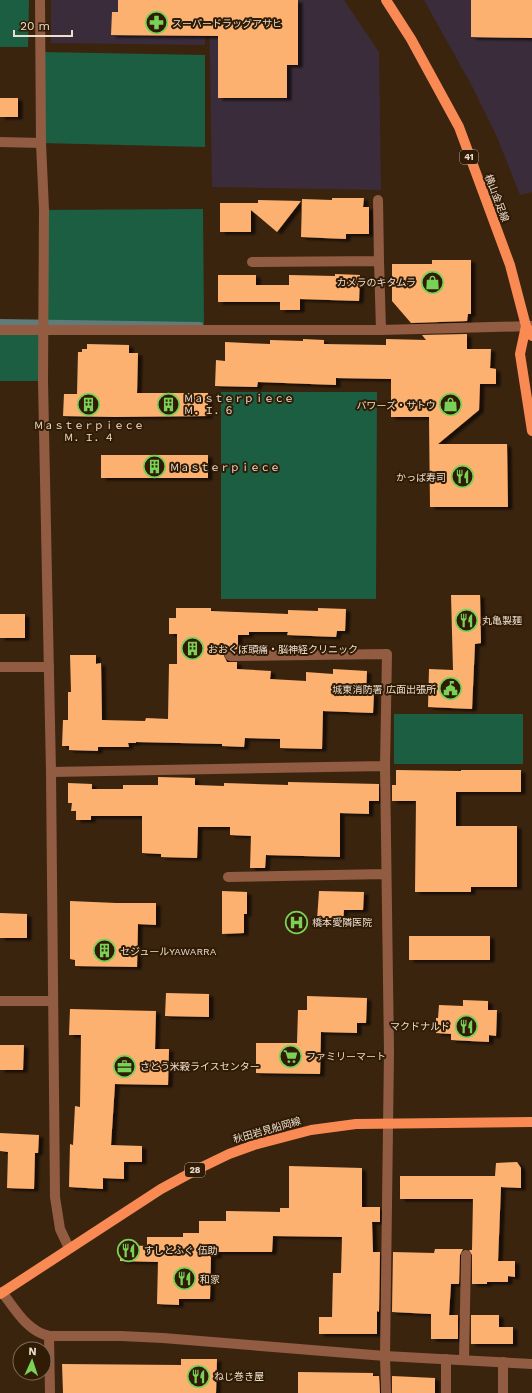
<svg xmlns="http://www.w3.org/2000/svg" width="532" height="1393" font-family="'Work Sans','Noto Sans JP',sans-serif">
<defs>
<filter id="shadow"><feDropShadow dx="4.5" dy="2.5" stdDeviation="1" flood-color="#0009"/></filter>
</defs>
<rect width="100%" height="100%" fill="#3b240e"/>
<path fill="#3a2c3a" d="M51 0H205V45L51 43Z
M209 0H344L379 52 381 190 212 187Z
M424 0H532V192L520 195 497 137 472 86Z"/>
<path fill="#1b5e42" d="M0 0H29L28 47H0Z
M41 52 205 55V147L41 143Z
M203 209 204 325 43 331V381H0V329L43 331 44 210Z
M221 392H377L376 599H221Z
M394 714H523V764H394Z"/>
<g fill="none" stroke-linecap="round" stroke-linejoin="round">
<path stroke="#617a7a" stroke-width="6" d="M0 322 200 325"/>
</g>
<path fill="#fcb171" filter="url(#shadow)" d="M118 0H298V65H287V98H218V36L111 35 112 12H118Z
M471 0H532V38L471 37Z
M0 98H18V117H0Z
M332 198H364L363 207H369V234H346V239L301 237 302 199 332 200Z
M258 200 301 201 277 232 251 210V232H220V203H258Z
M432 260H471V314H468L467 321 411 323 392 301V264H432Z
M335 274 360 275 359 301 300 299V310H280V302H218V275H256V285H289V275L335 276Z
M467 334V349H491L490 368 496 369V384H480L479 410 438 444H507L508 507H430L429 417H391V379L336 378V385L258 382 257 387 215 386 216 360 225 361V342L270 344V340L303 341V339L324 340V344L386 345V339L426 340 422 335Z
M87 344 129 345V353H138L137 393H208V416L115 417 63 416 64 394H77L78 352H82V349H87Z
M101 455H208V478H101Z
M451 595H480L481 643 475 644 472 709 428 707 429 669 453 670Z
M176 608H211V611L288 614V610L318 611V608L346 609 345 631H337L336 637 287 635 288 632H249V635H238V649L227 650 225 653 224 656 227 662H237V669L271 671 270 679 306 681V672L333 674V669L367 671 366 693H374L373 713 323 711 322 749 280 748V739L245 738 244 747 222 746V744L136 742V743H128L129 747H98V751L69 750V746H62L63 720H68V692H71L70 655H96V664L101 663 102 720 145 721 146 718 168 719 169 664H177V634H169V618H176Z
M0 614H25V638H0Z
M396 770 461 771V770H521V792H456V826H517V887H471V892H415L416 801H392V785H396Z
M158 777 195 778V785L224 786V783L288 785V782L379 784V801H369V814L340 813V857L266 855 265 868H250L251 836 230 835V827H198L197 858 161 857V854L142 853V816H91V820H76V811H71L72 803H68V783L92 784V789H123V785H158Z
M222 891 247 892V914H244V933L222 934Z
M319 891 364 892 363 910H344L343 921 317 920Z
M70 901 116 903H156V925L138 924 137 967 75 966V960L70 959Z
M0 913 27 914V938H0Z
M409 936H490V960H409Z
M166 993 209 994V1017L165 1016Z
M307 996 367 998 366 1023H357V1033L321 1032 320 1074 256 1073V1043H297L298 1010H307Z
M463 1000 488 1001V1010H497L496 1036 489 1035V1042L451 1040V1034L436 1033V1018H438L439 1005 463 1006Z
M70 1009 156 1011 155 1049H169L168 1085 115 1084 111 1145 142 1146V1162H124V1179L103 1178V1189L69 1187 70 1144 73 1145 75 1106 80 1107 81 1035H69Z
M0 1045H24L23 1070H0Z
M0 1133 39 1135 38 1153H35L34 1189 7 1188 8 1152 0 1151Z
M517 1162 521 1168V1188L501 1187 498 1261H515V1277L508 1276V1282H487V1284H472V1255L469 1250H472L473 1199H400V1176H495L496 1163Z
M289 1166 362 1168V1207H380V1222H372L373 1252H380L379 1312 377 1311V1334H319V1317H332L333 1273H341L342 1237 273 1236 272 1252H217V1256H211L210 1299H179V1305L157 1304 158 1262 120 1261V1245L147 1246V1237H183V1233H199V1221H226V1211L280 1212V1208H289Z
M435 1249H463L460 1255 459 1284H451L449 1315H458V1339H431V1314L392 1312 393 1252 434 1253Z
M471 1315H499V1327H513V1344H471Z
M181 1359H217L216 1393H63L62 1364 181 1365Z
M298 1372 373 1373V1376H379L380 1393H298Z
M392 1376 435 1378V1393H392Z"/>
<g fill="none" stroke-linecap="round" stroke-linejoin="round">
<path stroke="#925c43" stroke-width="10" d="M0 142 41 143
M378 200 379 261
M252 262 379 261 381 330
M0 330H381L532 326
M230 656 387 654 385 766 389 1052 385 1356 386 1393
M0 667H49
M51 772 385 766
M228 877 386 874
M0 1001H53
M49 1336 50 1393
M446 1359V1393
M464 1360 466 1255
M503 1393V1362"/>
<path stroke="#925c43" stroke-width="10" d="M40 0 41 143 44 210 43 381 51 772 55 1197 60 1229 69 1248
M2 1292C15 1309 27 1331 49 1336H121L163 1338 385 1356 532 1364"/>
<path stroke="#fa8a54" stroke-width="10" d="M386 0 411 39 459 127 510 265 526 326 532 336
M526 326 520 354 532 431
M0 1294 161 1189 196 1170 229 1154 254 1145 311 1130 356 1124 532 1122"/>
</g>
<defs>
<symbol id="pharmacy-ring" viewBox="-11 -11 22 22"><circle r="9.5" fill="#301b04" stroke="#79d157" stroke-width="1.5"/><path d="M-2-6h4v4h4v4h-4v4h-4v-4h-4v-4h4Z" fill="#79d157"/></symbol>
<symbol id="shop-ring" viewBox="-11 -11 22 22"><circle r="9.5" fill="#301b04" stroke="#79d157" stroke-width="1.5"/><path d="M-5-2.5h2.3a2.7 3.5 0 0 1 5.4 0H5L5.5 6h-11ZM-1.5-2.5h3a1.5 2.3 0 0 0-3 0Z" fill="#79d157"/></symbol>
<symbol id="building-ring" viewBox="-11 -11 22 22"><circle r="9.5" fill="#301b04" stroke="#79d157" stroke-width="1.5"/><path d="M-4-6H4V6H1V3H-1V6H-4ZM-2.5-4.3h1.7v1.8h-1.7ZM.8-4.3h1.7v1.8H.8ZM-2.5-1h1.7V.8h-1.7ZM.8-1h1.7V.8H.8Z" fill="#79d157"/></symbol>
<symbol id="restaurant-ring" viewBox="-11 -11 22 22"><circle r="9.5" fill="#301b04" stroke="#79d157" stroke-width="1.5"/><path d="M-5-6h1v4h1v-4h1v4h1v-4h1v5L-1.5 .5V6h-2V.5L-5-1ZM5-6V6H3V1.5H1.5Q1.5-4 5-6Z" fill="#79d157"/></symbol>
<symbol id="civic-ring" viewBox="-11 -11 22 22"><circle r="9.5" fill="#301b04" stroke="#79d157" stroke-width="1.5"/><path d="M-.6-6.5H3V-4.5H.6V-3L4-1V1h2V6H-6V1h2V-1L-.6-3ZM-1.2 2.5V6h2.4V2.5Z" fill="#79d157"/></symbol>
<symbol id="hospital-ring" viewBox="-11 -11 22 22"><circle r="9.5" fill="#301b04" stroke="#79d157" stroke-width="1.5"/><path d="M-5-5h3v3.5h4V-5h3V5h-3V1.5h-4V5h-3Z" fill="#79d157"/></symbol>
<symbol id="supermarket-ring" viewBox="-11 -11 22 22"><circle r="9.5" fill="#301b04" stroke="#79d157" stroke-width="1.5"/><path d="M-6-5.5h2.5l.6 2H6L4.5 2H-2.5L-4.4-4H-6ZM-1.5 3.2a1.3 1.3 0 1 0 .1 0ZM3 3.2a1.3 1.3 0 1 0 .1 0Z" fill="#79d157"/></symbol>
<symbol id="office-ring" viewBox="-11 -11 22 22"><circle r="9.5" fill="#301b04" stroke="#79d157" stroke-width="1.5"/><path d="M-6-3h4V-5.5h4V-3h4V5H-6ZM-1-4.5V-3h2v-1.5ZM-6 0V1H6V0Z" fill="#79d157"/></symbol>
</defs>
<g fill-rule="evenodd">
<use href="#pharmacy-ring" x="144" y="10" width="25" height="25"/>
<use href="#shop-ring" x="420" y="270" width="25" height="25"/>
<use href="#building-ring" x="156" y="392" width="25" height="25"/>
<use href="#building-ring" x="76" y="392" width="25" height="25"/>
<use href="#shop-ring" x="438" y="392" width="25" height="25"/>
<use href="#building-ring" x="142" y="454" width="25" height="25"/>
<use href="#restaurant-ring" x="450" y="464" width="25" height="25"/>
<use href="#restaurant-ring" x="454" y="608" width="25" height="25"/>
<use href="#building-ring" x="180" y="636" width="25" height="25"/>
<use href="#civic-ring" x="438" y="676" width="25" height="25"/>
<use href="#hospital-ring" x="284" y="910" width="25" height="25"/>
<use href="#building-ring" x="92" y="938" width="25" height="25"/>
<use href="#restaurant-ring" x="454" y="1014" width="25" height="25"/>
<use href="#supermarket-ring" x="278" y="1044" width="25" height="25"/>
<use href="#office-ring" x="112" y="1054" width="25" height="25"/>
<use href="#restaurant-ring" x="116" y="1238" width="25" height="25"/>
<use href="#restaurant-ring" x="172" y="1266" width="25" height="25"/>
<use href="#restaurant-ring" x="186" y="1364" width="25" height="25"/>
</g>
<g text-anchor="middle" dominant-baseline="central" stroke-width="4" stroke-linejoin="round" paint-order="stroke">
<g fill="#301b04" stroke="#b4a392" stroke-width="1">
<rect x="460" y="150" width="18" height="14" rx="3"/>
<rect x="185" y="1163" width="20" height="14" rx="3"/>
</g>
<g font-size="9" font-weight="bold" fill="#ecddcf">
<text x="469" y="157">41</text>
<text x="195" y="1170">28</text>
</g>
<g font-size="10" fill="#ecddcf" stroke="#301b04" text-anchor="start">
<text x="172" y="23">スーパードラッグアサヒ</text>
<text x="416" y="282" text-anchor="end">カメラのキタムラ</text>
<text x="184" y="398">Ｍａｓｔｅｒｐｉｅｃｅ<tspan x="184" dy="12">Ｍ．Ｉ．６</tspan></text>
<text x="436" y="405" text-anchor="end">パワーズ・サトウ</text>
<text x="89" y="425" text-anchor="middle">Ｍａｓｔｅｒｐｉｅｃｅ<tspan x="89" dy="12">Ｍ．Ｉ．４</tspan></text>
<text x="170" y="467">Ｍａｓｔｅｒｐｉｅｃｅ</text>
<text x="446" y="477" text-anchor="end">かっぱ寿司</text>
<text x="482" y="620">丸亀製麺</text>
<text x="208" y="649">おおくぼ頭痛・脳神経クリニック</text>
<text x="436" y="689" text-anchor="end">城東消防署 広面出張所</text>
<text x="312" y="922">橋本愛隣医院</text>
<text x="120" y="951">セジュールYAWARRA</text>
<text x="450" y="1026" text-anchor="end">マクドナルド</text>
<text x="306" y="1056">ファミリーマート</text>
<text x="140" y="1066">さとう米穀ライスセンター</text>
<text x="144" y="1250">すしとふぐ 伍助</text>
<text x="200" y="1279">和家</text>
<text x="214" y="1376">ねじ巻き屋</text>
</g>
<g font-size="10" fill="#ecddcf" stroke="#301b04">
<text transform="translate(497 198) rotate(69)">横山金足線</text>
<text transform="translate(267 1130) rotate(-16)">秋田岩見船岡線</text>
</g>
</g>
<g transform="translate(32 1361) rotate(3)"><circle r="19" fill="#301b04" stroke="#7b6955"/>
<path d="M0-3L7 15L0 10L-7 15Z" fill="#79d157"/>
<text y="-6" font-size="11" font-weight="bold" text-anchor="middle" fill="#ecddcf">N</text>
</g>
<path d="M14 30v6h58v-6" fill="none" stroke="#ecddcf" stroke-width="2"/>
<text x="20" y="30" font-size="12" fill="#ecddcf" stroke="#301b04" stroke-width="3" paint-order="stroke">20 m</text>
</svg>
